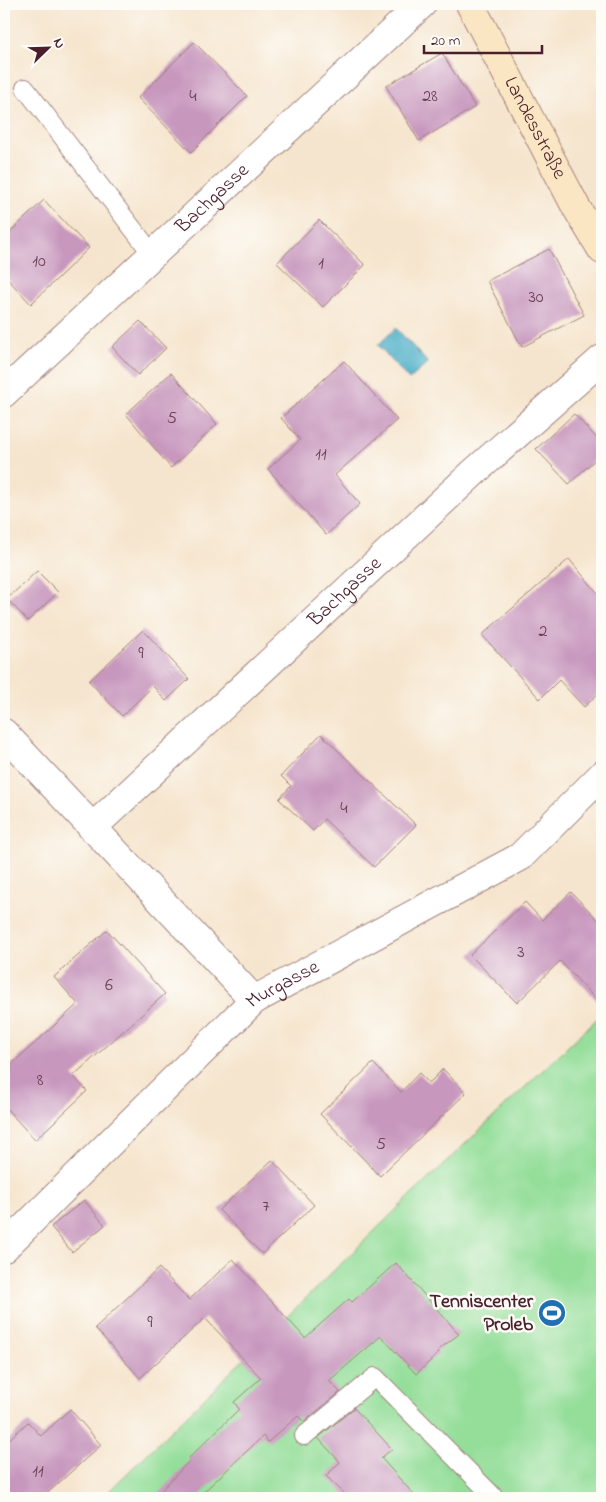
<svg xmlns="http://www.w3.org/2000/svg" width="606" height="1502" font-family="'Indie Flower',sans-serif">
<rect width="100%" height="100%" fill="#fdfcf7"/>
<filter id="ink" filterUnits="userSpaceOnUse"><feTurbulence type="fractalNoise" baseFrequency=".02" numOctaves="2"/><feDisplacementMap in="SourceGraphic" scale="10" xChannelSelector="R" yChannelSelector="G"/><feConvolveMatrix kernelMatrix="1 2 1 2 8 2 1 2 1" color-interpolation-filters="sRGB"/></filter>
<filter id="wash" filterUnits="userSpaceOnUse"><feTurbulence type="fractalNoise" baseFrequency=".0096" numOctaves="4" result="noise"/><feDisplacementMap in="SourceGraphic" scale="20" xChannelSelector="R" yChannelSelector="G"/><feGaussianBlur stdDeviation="1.12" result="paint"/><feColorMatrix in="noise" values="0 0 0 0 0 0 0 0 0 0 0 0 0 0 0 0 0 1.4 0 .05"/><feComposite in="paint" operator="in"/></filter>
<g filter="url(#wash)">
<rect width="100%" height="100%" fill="#f6e5ce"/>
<path fill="#94de9a" stroke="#6f7e62" d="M602 1014V1498H102L401 1205Z"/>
<path fill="#49aec8" stroke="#4a667a" d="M396 328 428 363 409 380 378 345Z"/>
<g id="blocks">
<path fill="#c797be" d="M194 42 247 96 191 152 138 98Z
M442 53 475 107 419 141 386 86Z
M44 200 89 248 31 304 4 275V238Z
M319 220 365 265 323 307 277 263Z
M549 249 584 315 522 347 487 281Z
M140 321 166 348 138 375 112 347Z
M344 361 397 420 335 475 360 504 326 535 268 469 300 440 281 418Z
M171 373 217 424 171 468 126 414Z
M574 414 602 444V453L569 484 536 449Z
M569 559 602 598V690L584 707 559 680 540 699 482 635Z
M37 571 58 592 28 621 7 599Z
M143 630 189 679 166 701 153 686 122 716 89 681Z
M321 734 416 825 374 867 324 819 313 831 279 799 291 786 281 776Z
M571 892 602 924V1006L560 961 517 1003 470 955 525 902 542 920Z
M107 930 165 994 73 1076 87 1091 35 1140 4 1106V1071L78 1004 54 977Z
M373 1063 401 1092 419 1073 429 1083 443 1069 466 1093 380 1176 320 1114Z
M272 1160 314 1205 262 1254 219 1210Z
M84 1200 105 1225 72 1252 51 1227Z
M233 1259 305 1338 349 1299 352 1302 396 1263 459 1334 437 1351 439 1353 416 1374 381 1336 329 1381 340 1392 304 1422 298 1416 268 1442 263 1436 197 1498H154L190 1460 188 1459 239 1409 234 1402 261 1378 205 1318 140 1378 95 1328 159 1268 189 1300Z
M354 1408 392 1449 381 1458 417 1498H349L326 1476 340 1462 318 1438Z
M70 1409 101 1445 42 1498H4V1444L28 1422 41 1436Z"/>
</g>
</g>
<g filter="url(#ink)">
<use href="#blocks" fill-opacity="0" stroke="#a0827c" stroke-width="1"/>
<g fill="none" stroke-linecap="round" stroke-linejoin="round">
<defs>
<path id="service" d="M25 88 153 255
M304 1436 375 1377 495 1498"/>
<g id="minor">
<path id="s1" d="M4 393 422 4"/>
<path d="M4 733 254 1000"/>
<path id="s2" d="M92 828 473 473 602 359"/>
<path id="s3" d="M4 1248 254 1000 520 857 602 775"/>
</g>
<g id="secondary">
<path id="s4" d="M470 4 576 207 602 250"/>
</g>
</defs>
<use href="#service" stroke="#a0827c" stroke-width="20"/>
<use href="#minor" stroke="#a0827c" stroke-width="30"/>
<use href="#secondary" stroke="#a0827c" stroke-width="30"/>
<path stroke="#a0827c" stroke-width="3" stroke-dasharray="4 4" stroke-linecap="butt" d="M599 283 602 290"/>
<use href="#service" stroke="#fff" stroke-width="18"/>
<use href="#minor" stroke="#fff" stroke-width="28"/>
<use href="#secondary" stroke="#fbe6c4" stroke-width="28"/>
</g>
</g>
<defs>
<symbol id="stadium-disc" viewBox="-11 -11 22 22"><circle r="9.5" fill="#1f6fb2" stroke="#fdfcf7"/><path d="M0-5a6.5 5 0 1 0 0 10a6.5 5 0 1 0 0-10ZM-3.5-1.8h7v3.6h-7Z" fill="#fff"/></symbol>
</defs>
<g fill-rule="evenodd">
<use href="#stadium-disc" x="536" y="1297" width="32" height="32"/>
</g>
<g text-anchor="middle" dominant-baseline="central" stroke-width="5" stroke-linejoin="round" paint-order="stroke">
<g font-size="18" fill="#693d50">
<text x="193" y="97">4</text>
<text x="430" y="97">28</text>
<text x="39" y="262">10</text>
<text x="321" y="264">1</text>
<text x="536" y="298">30</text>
<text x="172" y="419">5</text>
<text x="321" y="455">11</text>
<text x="543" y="632">2</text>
<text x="141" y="654">9</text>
<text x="344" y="809">4</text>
<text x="521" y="953">3</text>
<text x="109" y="986">6</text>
<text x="40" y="1081">8</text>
<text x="381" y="1145">5</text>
<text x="266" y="1207">7</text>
<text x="150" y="1323">9</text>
<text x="38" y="1472">11</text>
</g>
<g font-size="20" fill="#4a1f2b" stroke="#fdfcf7">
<text stroke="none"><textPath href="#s4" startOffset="140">Landesstraße</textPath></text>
<text stroke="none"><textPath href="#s1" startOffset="285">Bachgasse</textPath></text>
<text stroke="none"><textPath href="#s2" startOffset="346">Bachgasse</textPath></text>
<text stroke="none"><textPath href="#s3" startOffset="385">Murgasse</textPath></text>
</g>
<g font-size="20" font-weight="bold" fill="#4a1f2b" stroke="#fdfcf7" text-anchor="end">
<text x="533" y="1302">Tenniscenter<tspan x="533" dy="23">Proleb</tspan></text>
</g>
</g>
<rect width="606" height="1502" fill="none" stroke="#fdfcf7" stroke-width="20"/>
<g transform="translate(48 48) rotate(67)" stroke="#fdfcf7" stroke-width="4" paint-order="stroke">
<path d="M0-4L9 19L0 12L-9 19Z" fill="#4a1f2b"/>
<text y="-8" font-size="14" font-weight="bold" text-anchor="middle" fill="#4a1f2b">N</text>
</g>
<path d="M424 45v8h118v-8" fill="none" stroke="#4a1f2b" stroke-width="2.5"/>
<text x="431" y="45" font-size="15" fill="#4a1f2b" stroke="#fdfcf7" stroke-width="4" paint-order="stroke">20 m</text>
</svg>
